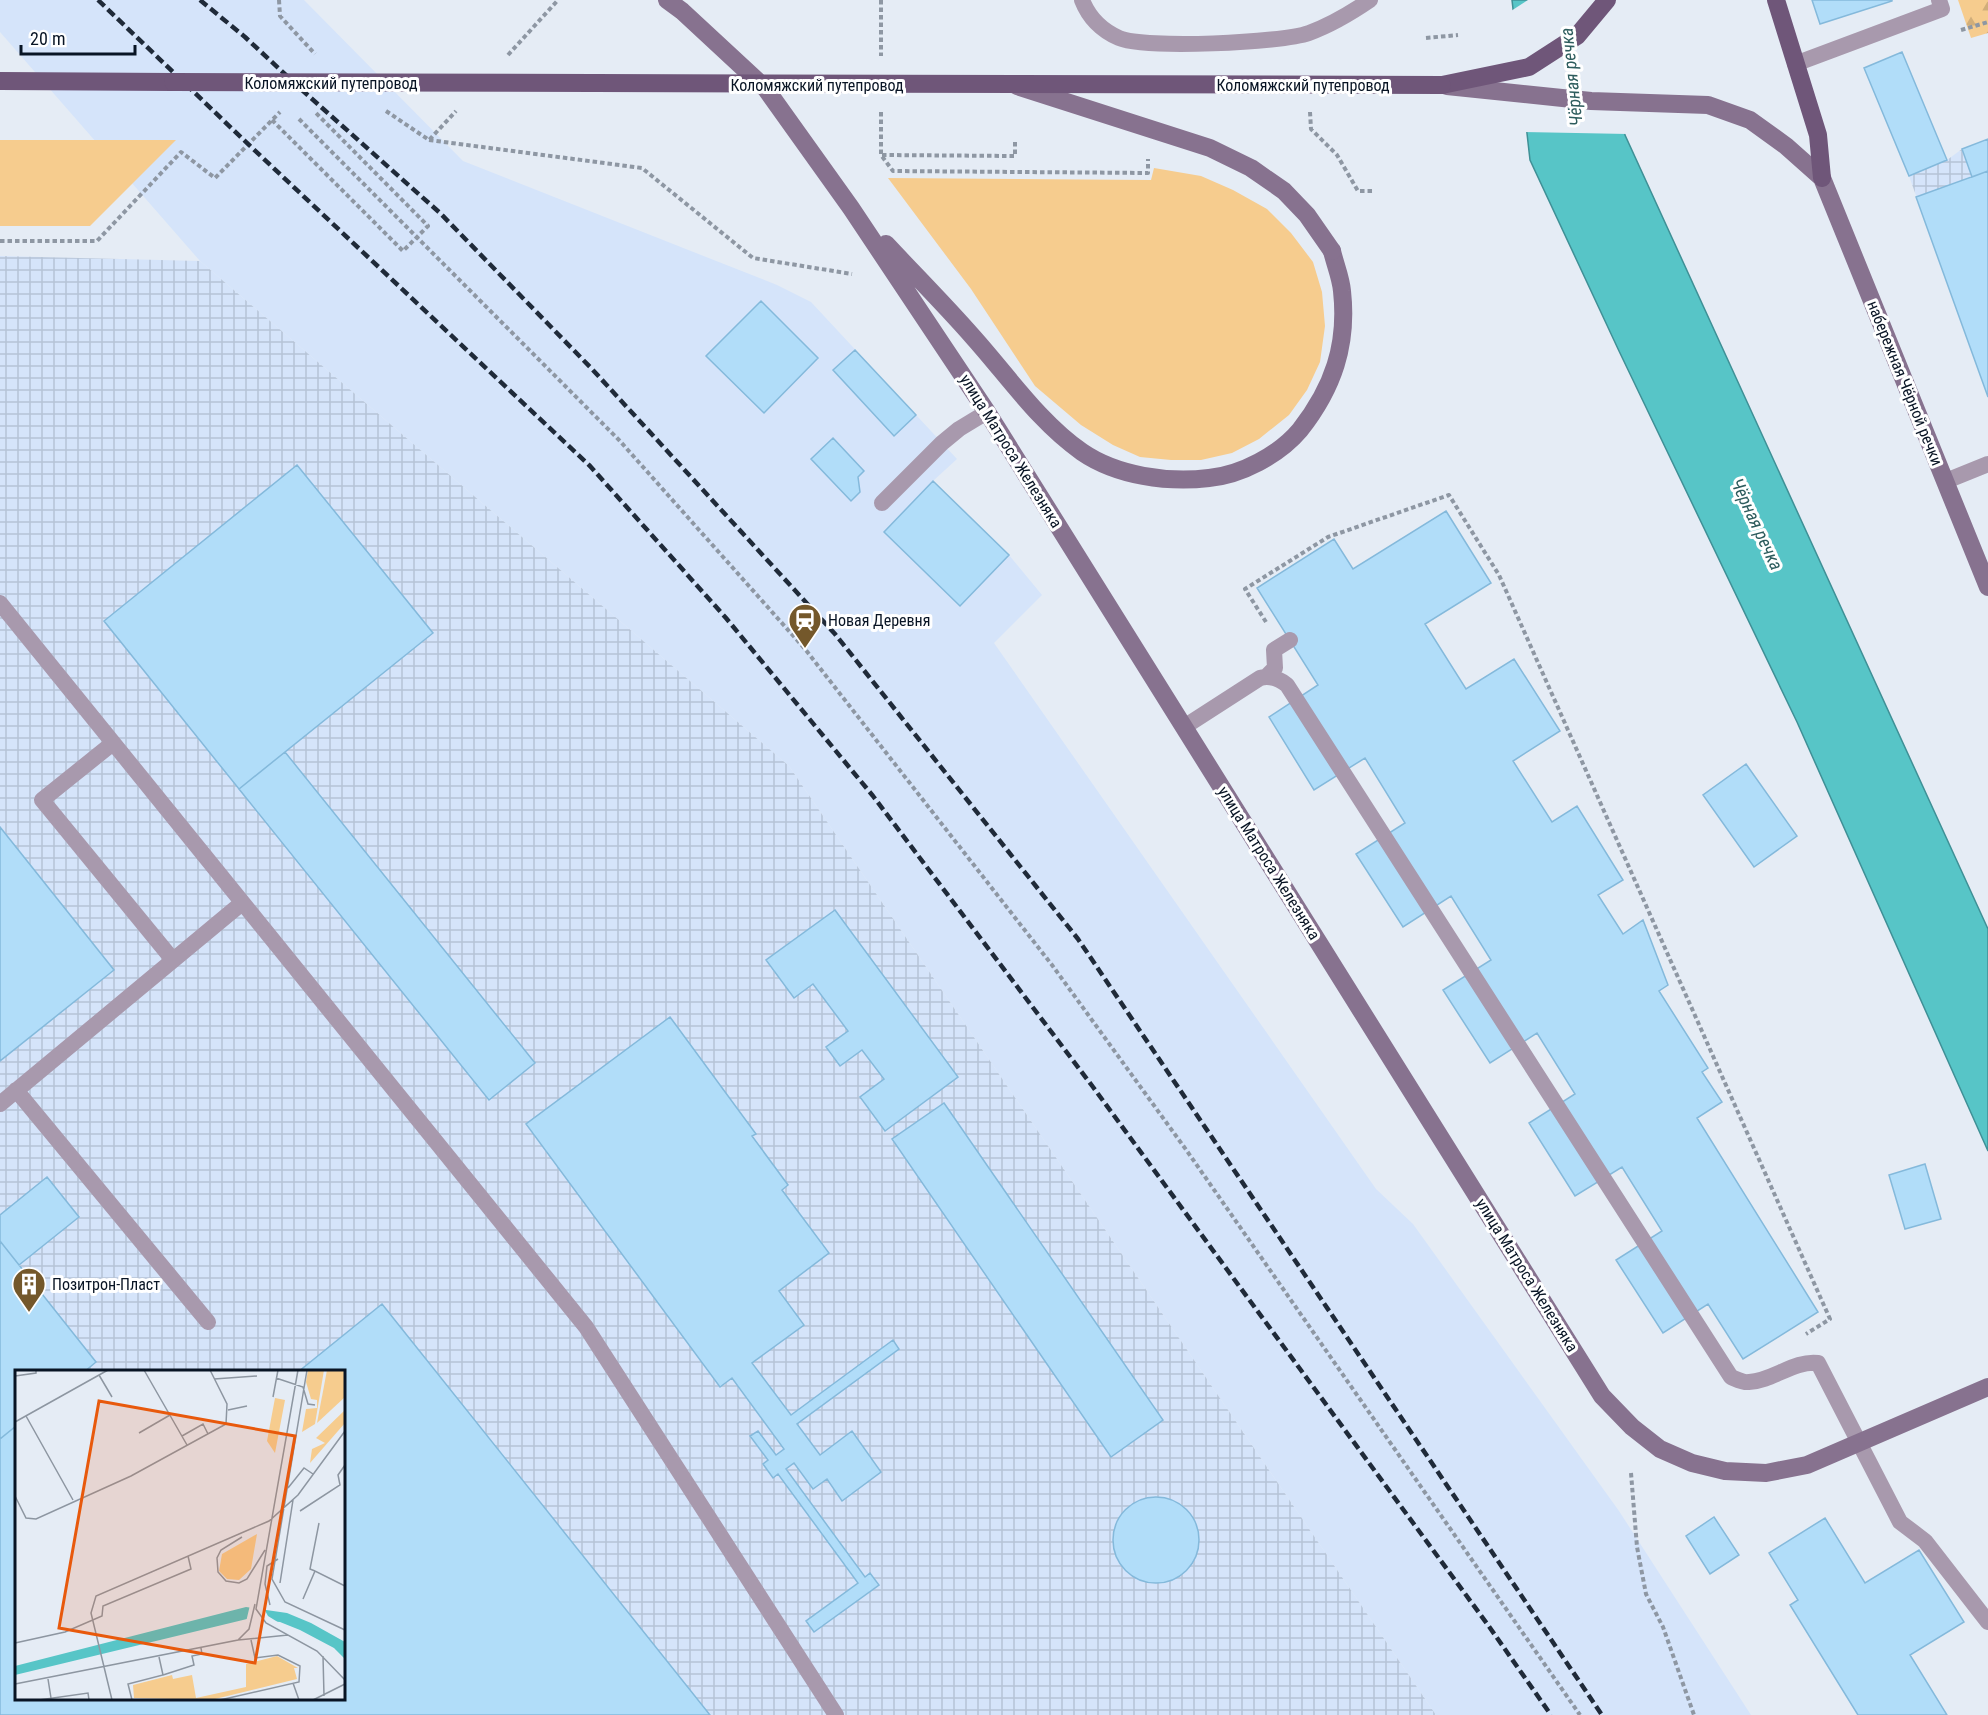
<svg xmlns="http://www.w3.org/2000/svg" width="1988" height="1715" font-family="'Roboto Condensed',sans-serif">
<defs>
<pattern id="industrial-grid" width="8" height="8" patternUnits="userSpaceOnUse" patternTransform="scale(1.5)"><rect width="8" height="8" fill="#d5e4fa"/><path d="M0 4h8M4 0v8" fill="none" stroke="#b5c3d6"/></pattern>
<pattern id="forest-firs" width="22" height="20" patternUnits="userSpaceOnUse" patternTransform="scale(1.5)"><rect width="22" height="20" fill="#f6cc8e"/><path d="M5 1l3.5 6h-7zM16 11l3.5 6h-7z" fill="#d1ae7a"/></pattern>
</defs>
<rect width="100%" height="100%" fill="#e5ecf5"/>
<path fill="#d5e4fa" d="M0 0H304L463 161 777 285 811 302 957 459 933 481 1009 555 1042 595 994 643 1376 1189 1413 1224 1619 1511 1751 1715H1436L789 766 200 261 0 32Z"/>
<path fill="url(#industrial-grid)" fill-rule="evenodd" d="M1962 149 1972 177 1988 171V397L1909 176 1947 160Z
M0 256 200 261 789 766 1436 1715H0ZM16 1372H344V1698H16Z"/>
<path fill="#f6cc8e" d="M0 140H176L90 226H0Z
M1154 168 1201 176 1233 190 1267 209 1291 233 1313 262 1322 292 1325 326 1320 362 1307 390 1289 415 1259 439 1232 453 1201 460H1171L1140 457 1113 445 1081 425 1035 386 971 289 888 178 1151 180Z"/>
<path fill="url(#forest-firs)" d="M1958 0H1988V33L1971 38Z"/>
<path fill="#57c5c7" stroke="#3f9096" stroke-width="1.5" d="M1512 0H1607L1625 135 1988 929V1151L1797 722 1619 351 1530 160Z"/>
<path fill="#e5ecf5" d="M1528 0H1610L1628 134 1524 132 1511 11Z"/>
<path fill="#b1ddf9" stroke="#84b9db" stroke-width="1.5" d="M1812 0H1892V1L1820 24Z
M1902 52 1947 160 1909 176 1864 68Z
M1988 139V171L1972 177 1962 149Z
M1988 171V397L1916 197Z
M761 301 818 358 764 413 706 356Z
M855 350 916 415 894 436 833 370Z
M833 438 864 471 858 477 860 492 851 501 811 459Z
M297 465 433 633 239 789 104 621Z
M933 481 1009 555 960 606 884 532Z
M1446 511 1491 583 1425 624 1466 689 1514 659 1560 731 1513 761 1552 822 1577 806 1623 880 1598 895 1623 934 1643 920 1668 985 1659 991 1708 1068 1702 1072 1722 1102 1697 1118 1818 1312 1743 1359 1708 1304 1663 1333 1616 1260 1662 1231 1622 1167 1575 1196 1529 1123 1575 1094 1537 1033 1490 1063 1443 990 1491 960 1451 896 1403 927 1356 854 1405 823 1365 758 1314 790 1269 717 1318 685 1257 588 1334 539 1353 569Z
M285 752 535 1063 489 1100 239 789Z
M1746 764 1797 836 1754 867 1703 795Z
M0 827 114 970 0 1061Z
M835 910 958 1077 885 1131 860 1097 884 1079 862 1050 840 1066 826 1047 848 1031 813 984 794 998 766 960Z
M670 1017 756 1134 752 1136 788 1185 782 1190 829 1253 779 1291 804 1325 752 1363 791 1415 893 1340 899 1349 797 1424 820 1455 852 1431 881 1472 842 1501 827 1479 813 1489 794 1463 786 1469 865 1577 870 1573 879 1585 814 1632 806 1621 858 1583 778 1474 773 1478 763 1464 768 1460 750 1436 758 1431 776 1455 784 1449 732 1378 720 1387 526 1124Z
M944 1103 1163 1420 1111 1457 892 1139Z
M1925 1164 1941 1219 1905 1229 1889 1175Z
M47 1177 79 1217 19 1265 0 1241V1215Z
M0 1241 96 1362 84 1372H16V1426L0 1439Z
M382 1304 710 1715H0V1439L16 1426V1698H344V1372H298Z
M1113 1540a43 43 0 1 1 86 0a43 43 0 1 1-86 0Z
M1714 1517 1739 1555 1710 1574 1686 1536Z
M1825 1518 1865 1583 1919 1550 1964 1622 1910 1655 1947 1715H1858L1790 1605 1798 1600 1769 1553Z"/>
<g fill="none" stroke-linecap="round" stroke-linejoin="round">
<path stroke="#8e97a3" stroke-width="4" stroke-dasharray="4.5 3" stroke-linecap="butt" d="M279 0 280 16 315 54
M881 0V56
M1961 30 1988 22
M1426 38 1458 35
M508 55 558 0
M386 111 429 140 456 111
M881 112V155L893 171 1148 173V159
M1310 112 1311 129 1337 155 1358 191H1374
M299 119 619 440 805 649 1052 965 1187 1151 1580 1715
M272 120 403 251 428 226 315 112
M429 140 642 168 753 258 852 274
M882 155 1015 156V139
M0 241H97L181 152 215 178 280 112
M1266 622 1245 589 1328 537 1449 495 1499 575 1830 1319 1806 1334
M1631 1473 1637 1547 1646 1594 1663 1627 1694 1715"/>
<path stroke="#a899ad" stroke-width="16" d="M1082 0C1089 18 1101 30 1119 38 1145 49 1281 43 1309 33 1331 25 1351 13 1370 0
M1795 64 1942 9 1939 0
M1946 481 1988 464
M882 503 942 443 959 429 987 412
M0 603 586 1327 836 1715
M1267 676 1275 668 1274 650 1290 640
M1184 727 1260 678C1270 675 1278 678 1287 685L1731 1377C1736 1379 1743 1383 1749 1382 1773 1381 1794 1360 1818 1363L1900 1522 1925 1541 1988 1622
M113 743 42 800 173 960
M16 1090 208 1322
M0 1104 242 903"/>
<path stroke="#87728f" stroke-width="18" d="M667 0 682 11 766 89 851 208 987 412 1602 1396 1632 1427 1660 1449 1692 1463 1725 1471 1766 1473 1807 1465 1988 1387
M1447 86 1591 101 1708 105 1750 120 1786 146 1822 178 1988 587
M886 244C915 275 945 305 973 337 1008 376 1039 422 1082 452 1117 476 1168 483 1209 478 1241 475 1279 455 1300 430 1333 388 1348 345 1342 291 1341 278 1335 264 1332 251"/>
<path stroke="#6f5679" stroke-width="18" d="M1776 0 1818 135 1822 178
M0 81 173 82
M1442 85 1529 67 1577 36 1607 0"/>
<path stroke="#1f2a39" stroke-width="4.5" stroke-dasharray="9 4.5" stroke-linecap="butt" d="M98 0 248 144 590 466 726 618 873 796 1093 1087 1488 1625 1551 1715
M200 0 245 37 302 90 440 213 592 369 835 634 1078 939 1602 1715"/>
<path stroke="#87728f" stroke-width="18" d="M1017 86 1210 148 1251 168 1284 191 1307 215 1332 251"/>
<path stroke="#6f5679" stroke-width="18" d="M173 82 1442 85"/>
</g>
<defs>
<symbol id="station-pin" viewBox="-11 -11 22 30"><path d="M0 17L-7.5 6A9.5 9.5 0 1 1 7.5 6Z" fill="#74582b" stroke="#fff"/><path d="M-3-6H3Q5-6 5-4V2Q5 4 3 4L4.5 6H3L1.5 4h-3L-3 6H-4.5L-3 4Q-5 4-5 2V-4Q-5-6-3-6ZM-3.5-4v3h7v-3ZM-3.5 1v1.5H-2V1ZM2 1v1.5H3.5V1Z" fill="#fff"/></symbol>
<symbol id="building-pin" viewBox="-11 -11 22 30"><path d="M0 17L-7.5 6A9.5 9.5 0 1 1 7.5 6Z" fill="#74582b" stroke="#fff"/><path d="M-4-6H4V6H1V3H-1V6H-4ZM-2.5-4.3h1.7v1.8h-1.7ZM.8-4.3h1.7v1.8H.8ZM-2.5-1h1.7V.8h-1.7ZM.8-1h1.7V.8H.8Z" fill="#fff"/></symbol>
</defs>
<g fill-rule="evenodd">
<use href="#station-pin" x="786" y="601" width="38" height="52"/>
<use href="#building-pin" x="10" y="1265" width="38" height="52"/>
</g>
<g text-anchor="middle" dominant-baseline="central" stroke-width="6" stroke-linejoin="round" paint-order="stroke">
<g font-size="16" fill="#081424" stroke="#fff">
<text x="331" y="83">Коломяжский путепровод</text>
<text x="817" y="85">Коломяжский путепровод</text>
<text x="1303" y="85">Коломяжский путепровод</text>
<text transform="translate(1905 383) rotate(68)">набережная Чёрной речки</text>
<text transform="translate(1011 451) rotate(58)">улица Матроса Железняка</text>
<text transform="translate(1269 863) rotate(58)">улица Матроса Железняка</text>
<text transform="translate(1527 1275) rotate(58)">улица Матроса Железняка</text>
</g>
<g font-size="16" fill="#081424" stroke="#fff" text-anchor="start">
<text x="828" y="620">Новая Деревня</text>
<text x="52" y="1284">Позитрон-Пласт</text>
</g>
<g font-size="18" font-style="italic" fill="#2d5c5d" stroke="#fff">
<text transform="translate(1571 77) rotate(-96)">Чёрная речка</text>
<text transform="translate(1757 524) rotate(65)">Чёрная речка</text>
</g>
</g>
<g transform="translate(15 1370)">
<rect width="330" height="330" fill="#e5ecf5"/>
<path d="M293 0H309L300 54 287 62 291 39 302 38V30L296 29 291 12ZM260 28 270 30 260 83 252 71ZM330 40V53L295 93 297 79 310 73 301 68ZM242 164 236 199 224 210 212 209 204 201 207 184Z" fill="#f6cc8e"/>
<path d="M262 286 283 298H279L282 309 196 330 119 328 118 315 157 305 158 309 177 305 181 328 231 317V294Z" fill="#f6cc8e"/>
<path d="M312 0H330V27L302 53Z" fill="#f6cc8e"/>
<path d="M231 237 272 243 296 253 330 272V289L319 278 285 260 265 252 232 249 0 305V296Z" fill="#57c5c7"/>
<path d="M235 235H247L253 246 274 259 231 252Z" fill="#e5ecf5"/>
<path fill="none" stroke="#8d96a1" stroke-width="1.5" d="M129 0 172 75M283 0 241 239 251 253 302 281 330 310M292 0 257 209 270 232 330 260M84 5 97 27M0 6 21 3V0M261 8 288 17 293 34 300 35M199 9 242 6M258 27 263 0M213 40 232 36M11 46 58 130M0 52 93 0M124 63 155 45M167 66 188 54 193 64M273 118 289 98 298 104M0 126 11 148 21 149 116 106 211 54 212 34 195 0M285 141 325 115 323 105 330 95M227 167 206 180 202 188 203 202 211 211 224 213 232 209 250 180M300 201 295 199 304 153M265 213 278 130M288 229 300 201 330 216M255 235 250 214 252 196 263 189M223 270 273 265M0 273 50 262 87 246 88 236 176 199 173 186M308 286 309 326M148 305 179 295 177 286 187 284 186 278M33 309 36 328M278 313 284 330M0 314 223 270 234 259 240 234M24 330 73 323 74 330M97 330 76 243 81 226 254 151 283 125 330 61M117 330 113 314 148 305 144 287M205 330 284 312 285 296 263 285 240 288 236 270M298 330 330 314"/>
<path fill="#e8590c" fill-opacity="0.15" stroke="#e8590c" stroke-width="3" d="M84 31 280 66 240 293 44 258Z"/>
<rect width="330" height="330" fill="none" stroke="#081424" stroke-width="3"/>
</g>
<path d="M21 45v9h114v-9" fill="none" stroke="#081424" stroke-width="3"/>
<text x="30" y="45" font-size="18" fill="#081424" stroke="#ffffff" stroke-width="4.5" paint-order="stroke">20 m</text>
</svg>
